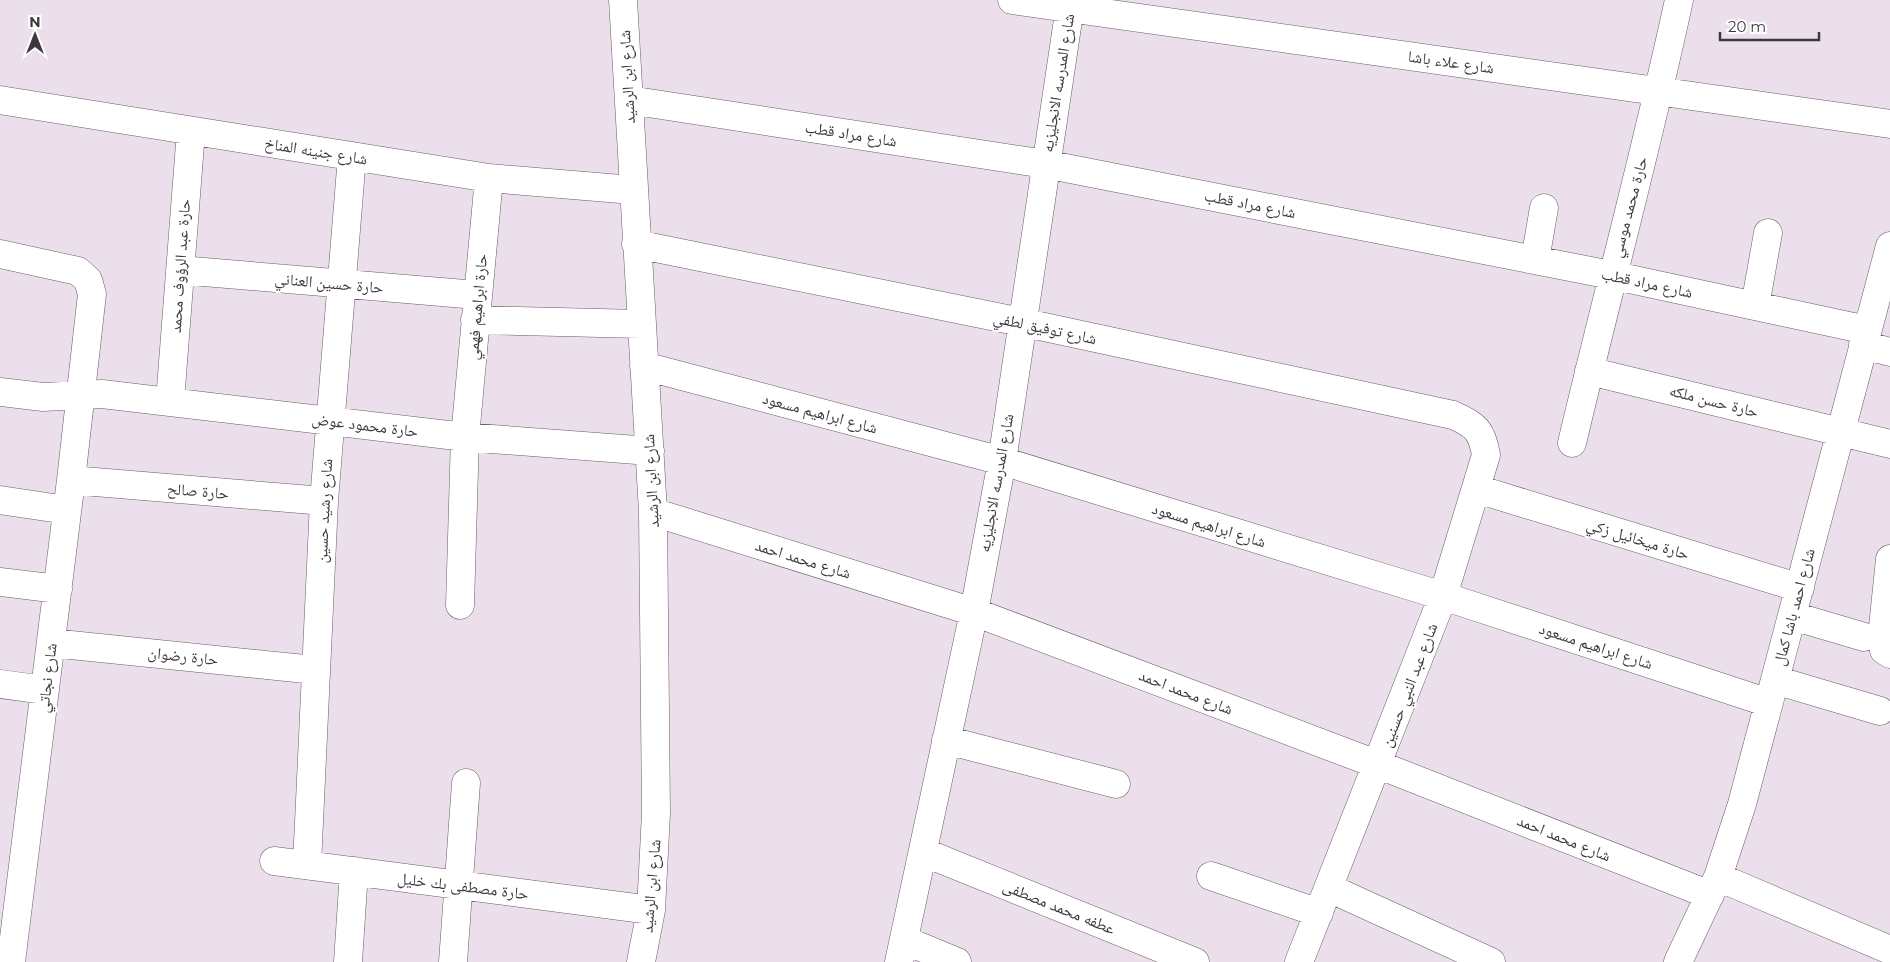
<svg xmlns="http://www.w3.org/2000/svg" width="1890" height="962" font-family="Montserrat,'Noto Naskh Arabic',sans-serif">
<rect width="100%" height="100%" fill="#ecdfec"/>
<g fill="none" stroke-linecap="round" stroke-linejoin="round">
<defs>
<path id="minor" d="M623 0 653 512 656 813 651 910 641 962
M1012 0 1890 124
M0 100 489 178 633 190
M629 100 1045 164 1611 275 1867 330
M636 244 1021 322 1453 415C1476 425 1482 431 1486 455L1443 596 1299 962
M0 254 78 271 88 280 92 294 71 480 11 962
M1535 260 1544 208
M180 270 477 295
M1755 306 1768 233
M475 320 641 324
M1863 345 1890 352
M644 366 1002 461 1443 596 1769 703
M1589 371 1890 444
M0 392 43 397 102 394 465 437 650 451
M170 401 191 131
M1572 443C1607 295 1647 148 1679 0
M71 480 324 501
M1477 489 1800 588
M0 500 67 510
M653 512 974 612 1379 765 1710 895
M1890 559 1882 637 1884 650 1890 654
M0 582 58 589
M460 605 465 437 489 178
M1793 616 1864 637
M51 643 315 670
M1775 680 1880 711
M0 684 45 690
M946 740 1116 784
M923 852 1195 962
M274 861 651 910
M307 865 324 501 352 156
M1211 876 1319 913
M1718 877 1890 950
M1329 888 1491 962
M904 940 957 962
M348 962 354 871
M453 962 466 783
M899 962 974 612 1002 461 1071 0
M1678 962 1718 877 1742 804 1890 246"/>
</defs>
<use href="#minor" stroke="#675c67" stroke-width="29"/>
<use href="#minor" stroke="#fff" stroke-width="28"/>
</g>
<g text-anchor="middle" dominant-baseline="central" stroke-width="4" stroke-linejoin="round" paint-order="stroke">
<g font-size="16" fill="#3d383d" stroke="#fff">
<text transform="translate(1451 62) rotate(8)">شارع علاء باشا</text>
<text transform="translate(627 77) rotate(-93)">شارع ابن الرشيد</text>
<text transform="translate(1058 83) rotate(-81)">شارع المدرسه الانجليزيه</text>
<text transform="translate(851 134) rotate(9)">شارع مراد قطب</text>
<text transform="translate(316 151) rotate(9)">شارع جنينه المناخ</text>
<text transform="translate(1250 204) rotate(11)">شارع مراد قطب</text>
<text transform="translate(1629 207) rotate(-75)">حارة محمد موسي</text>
<text transform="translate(180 266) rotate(-86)">حارة عبد الرؤوف محمد</text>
<text transform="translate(329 283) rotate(5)">حارة حسين العناني</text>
<text transform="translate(1647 283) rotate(12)">شارع مراد قطب</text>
<text transform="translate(477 307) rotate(-85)">حارة ابراهيم فهمي</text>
<text transform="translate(1045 328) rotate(12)">شارع توفيق لطفي</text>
<text transform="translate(1714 401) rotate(14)">حارة حسن ملكه</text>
<text transform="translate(820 413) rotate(15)">شارع ابراهيم مسعود</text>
<text transform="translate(365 425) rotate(7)">حارة محمود عوض</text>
<text transform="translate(651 481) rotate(-93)">شارع ابن الرشيد</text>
<text transform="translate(996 483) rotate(-80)">شارع المدرسه الانجليزيه</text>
<text transform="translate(198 491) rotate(5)">حارة صالح</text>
<text transform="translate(324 511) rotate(-87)">شارع رشيد حسين</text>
<text transform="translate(1209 525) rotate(17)">شارع ابراهيم مسعود</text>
<text transform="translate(1638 539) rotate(17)">حارة ميخائيل زكي</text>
<text transform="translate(803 559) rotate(17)">شارع محمد احمد</text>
<text transform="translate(1794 607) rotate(-75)">شارع احمد باشا كمال</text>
<text transform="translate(1596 646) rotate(18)">شارع ابراهيم مسعود</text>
<text transform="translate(183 656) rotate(6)">حارة رضوان</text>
<text transform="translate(47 678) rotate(-83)">شارع نجاتي</text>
<text transform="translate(1409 685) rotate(-69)">شارع عبد النبي حسنين</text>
<text transform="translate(1186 692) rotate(21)">شارع محمد احمد</text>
<text transform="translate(1564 838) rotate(22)">شارع محمد احمد</text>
<text transform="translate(463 886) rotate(7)">حارة مصطفى بك خليل</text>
<text transform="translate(651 886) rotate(-85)">شارع ابن الرشيد</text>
<text transform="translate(1059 907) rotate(22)">عطفه محمد مصطفى</text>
</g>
</g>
<g transform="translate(35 35)" stroke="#ffffff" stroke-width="4" paint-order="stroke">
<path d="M0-4L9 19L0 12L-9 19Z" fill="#3d383d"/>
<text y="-8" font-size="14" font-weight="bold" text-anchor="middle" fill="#3d383d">N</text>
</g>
<path d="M1720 32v8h99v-8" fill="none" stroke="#3d383d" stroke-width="2.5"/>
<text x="1728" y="32" font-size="15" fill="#3d383d" stroke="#ffffff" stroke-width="4" paint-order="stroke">20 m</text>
</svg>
